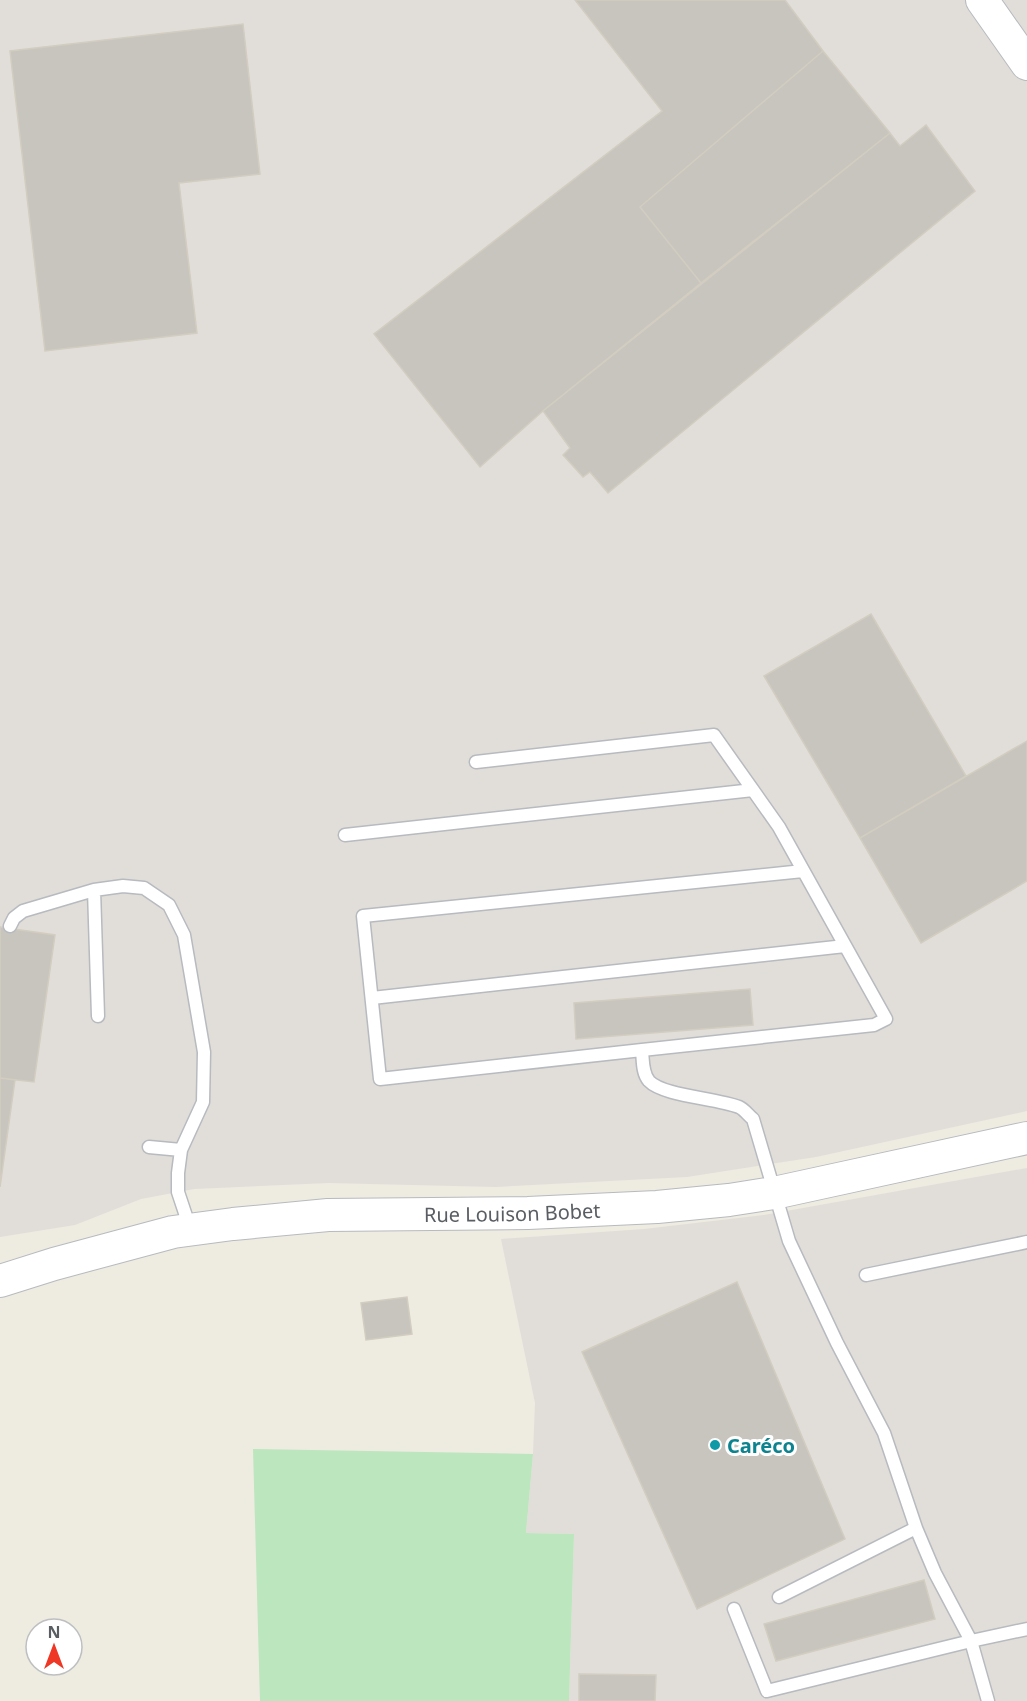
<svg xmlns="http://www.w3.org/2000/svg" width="1027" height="1701" font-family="'Noto Sans',sans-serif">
<rect width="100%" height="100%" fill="#eeebe1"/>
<path fill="#e1ded9" d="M0 0H1027V1111L816 1157 687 1177 496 1187 329 1183 194 1189 141 1199 75 1225 0 1237Z
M1027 1168V1701H569L574 1534 526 1533 533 1454 535 1403 501 1239 644 1229 764 1215Z"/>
<path fill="#bce6bd" d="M253 1449 533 1454 526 1533 574 1534 569 1701H260Z"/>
<path fill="#c8c5be" stroke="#d2cdc0" stroke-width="1.5" d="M575 0H785L823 51 640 207 701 283 543 411 480 467 374 334 662 111Z
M243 24 260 174 179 183 197 333 45 351 10 51Z
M823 51 890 133 701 283 640 207Z
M926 125 975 191 608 493 590 472 583 477 563 455 570 448 543 411 890 133 900 146Z
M871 614 966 776 860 838 764 676Z
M1027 741V881L921 943 860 838Z
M0 927 55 935 34 1082 0 1078Z
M750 989 753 1025 576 1039 574 1003Z
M0 1078 15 1080 0 1187Z
M737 1282 845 1539 697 1609 582 1352Z
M407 1297 412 1334 366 1340 361 1303Z
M924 1580 935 1619 776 1661 764 1624Z
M579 1674 656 1675 655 1701H579Z"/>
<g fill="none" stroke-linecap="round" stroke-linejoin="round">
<defs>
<path id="service" d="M476 762 714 735 779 827 886 1019 874 1025 642 1050C643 1060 642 1073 649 1081 663 1096 717 1098 739 1107 744 1109 748 1115 753 1119L789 1241 837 1343 884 1433 916 1528 779 1597
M345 835 753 790
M94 890 98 1016
M10 926 14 918 23 911 94 890 123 886 144 888 169 905 184 935 204 1052 203 1102 181 1150 178 1173V1192L190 1228
M372 998 845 946
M642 1050 380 1079 363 916 803 871
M149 1147 181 1150
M866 1275 1027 1242
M916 1528 935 1573 971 1641 1027 1629
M734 1609 767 1691 971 1641 988 1701"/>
<g id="tertiary">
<path d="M982 0 1027 64"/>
<path id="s1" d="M0 1281 54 1264 173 1232 233 1224 328 1215 528 1213 657 1207 729 1200 774 1193 1027 1138"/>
</g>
</defs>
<use href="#service" stroke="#b7babf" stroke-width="15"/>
<use href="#tertiary" stroke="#b7babf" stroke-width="34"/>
<use href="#service" stroke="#fff" stroke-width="12"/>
<use href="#tertiary" stroke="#fff" stroke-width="32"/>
</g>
<circle fill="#0f9aa8" stroke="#fff" stroke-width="2" cx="715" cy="1445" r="6"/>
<g text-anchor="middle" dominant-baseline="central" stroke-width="6" stroke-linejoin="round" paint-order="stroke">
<g font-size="20" fill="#5a5e63" stroke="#fff">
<text stroke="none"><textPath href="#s1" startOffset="520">Rue Louison Bobet</textPath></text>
</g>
<g font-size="20" font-weight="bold" fill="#0d838f" stroke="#fff" text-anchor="start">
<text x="727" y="1445">Caréco</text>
</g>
</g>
<g transform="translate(54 1647)"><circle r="28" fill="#ffffff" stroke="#bdbfc1" stroke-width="1.5"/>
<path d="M0-4.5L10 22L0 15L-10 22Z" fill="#ef3726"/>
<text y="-9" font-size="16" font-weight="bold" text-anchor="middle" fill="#5a5e63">N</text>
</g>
</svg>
